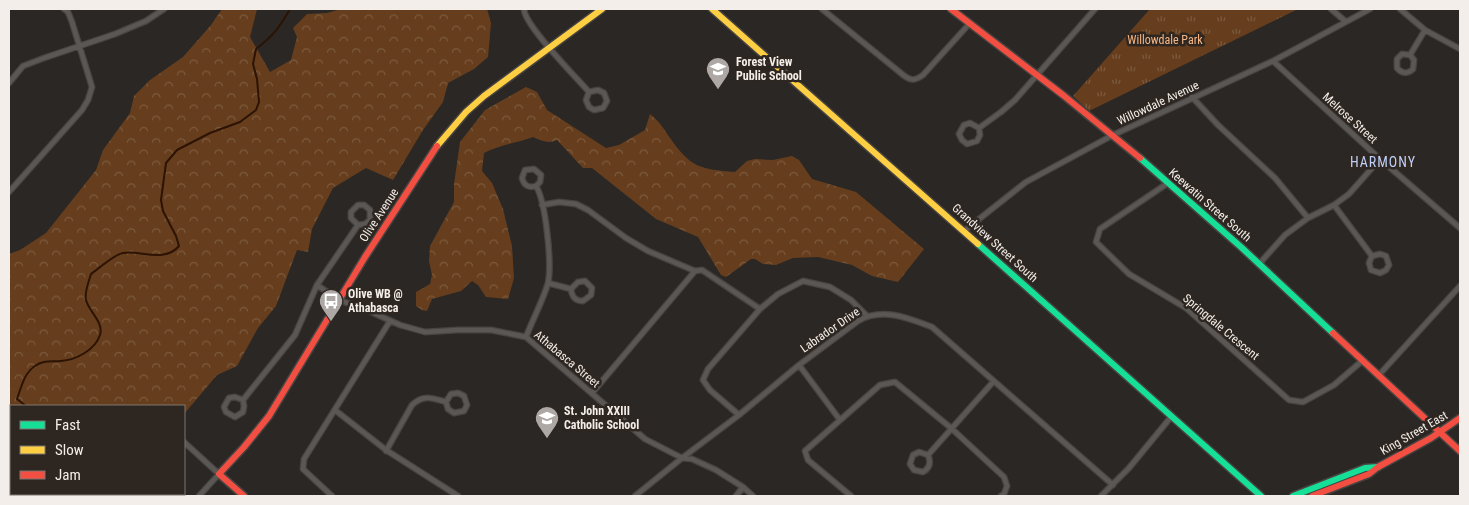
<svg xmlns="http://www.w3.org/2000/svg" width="1469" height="505" font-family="'Roboto Condensed',sans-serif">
  <defs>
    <pattern id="forest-crowns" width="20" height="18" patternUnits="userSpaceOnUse" patternTransform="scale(1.25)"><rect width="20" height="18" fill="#663e1d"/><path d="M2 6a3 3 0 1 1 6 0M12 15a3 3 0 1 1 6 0" fill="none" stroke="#7c5a3e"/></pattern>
    <pattern id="park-tufts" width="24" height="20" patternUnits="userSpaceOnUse" patternTransform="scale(1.25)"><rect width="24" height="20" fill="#663e1d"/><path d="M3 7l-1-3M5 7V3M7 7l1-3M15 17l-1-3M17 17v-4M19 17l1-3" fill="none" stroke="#7c5a3e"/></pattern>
  </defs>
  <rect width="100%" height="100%" fill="#2a2724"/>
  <path fill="url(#forest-crowns)" d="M222,9H257L250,37L270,72L291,60L297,37L293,28L307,14L327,13L341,9H487L491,23L488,57L474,69L448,83L443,102L423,130L393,180L366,168L333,188L312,229L308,252L297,250L276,306L258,328L237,366L217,375L184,414V406H11V494H107V496H9V254L20,250L46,233L96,170L103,150L130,113L134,96L150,80L183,57L211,25Z
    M526,87L537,92L547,110L606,148L619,145L645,130L650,114C659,121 664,129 670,138C691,168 700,169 735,172L747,161L755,159L773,160L792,156L799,160L812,179L856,192L924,249L898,282L872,276L852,265L818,257L793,258L776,265L763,264L755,259H751L726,277L721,275L698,237L656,219L592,168H583L557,140C549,144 542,141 533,137C517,143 499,145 484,153L482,171L492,183L503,209L512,246L514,278L508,299L486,297L478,285L472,281L461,291L432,299L427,311L422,310L416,306V292L430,284L432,275L429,261L430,246L454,202V184L460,142L485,110Z"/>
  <path fill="url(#park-tufts)" d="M1150,9H1298L1089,111L1073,96Z"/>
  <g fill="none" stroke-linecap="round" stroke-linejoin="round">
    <path stroke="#2c1303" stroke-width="2" d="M26,406L17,399C21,388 24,373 35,366C43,360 51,362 61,361C76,360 95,350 100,335C104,322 89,312 86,300C84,293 89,281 91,274C98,269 115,254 123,253C140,250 165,263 179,246L176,236L163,211L161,200L166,163L177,150L210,133L240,122L256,110L259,102L257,79L253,64L256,49C274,35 279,28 290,9
      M9,416L11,415
      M50,496L51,494"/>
    <g stroke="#484442" stroke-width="7">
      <path id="street" d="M524,9C524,25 576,77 589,92L598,90L604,93L607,101L603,108L594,110L589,107L586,100L589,92
        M822,9L902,74C910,81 915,81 923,75L970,23
        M1331,9L1345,21
        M1400,9L1425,30L1460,49
        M1410,55L1402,54L1397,59V68C1402,74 1408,74 1413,69L1414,60L1410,55L1425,30
        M1273,61L1380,159L1460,228
        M9,83L23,66L44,58L115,34L146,21L164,9
        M1192,97L1218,125L1275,178L1308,218
        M979,128L970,123L964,125L959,134L962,140L967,144L977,141L980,135L979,128L1001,112L1015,100L1095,9
        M1168,183L1100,229L1096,242L1129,274L1186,308L1289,400L1303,402L1334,385L1362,361
        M9,192L82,110L88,100L92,87L72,22L68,12L64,9
        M542,205L559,202L576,204L588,210L626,238L648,251L695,271L702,270L760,309
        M1334,205L1372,256L1380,254L1386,256L1389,265L1386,270L1380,273L1371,270L1369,263L1372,256
        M964,231L1026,182L1113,135L1273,61L1370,9
        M1259,264L1285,235L1308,218L1334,205L1349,194L1380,159
        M548,283L571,289L578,282L585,281L592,288L591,295L583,301C575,301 572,297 571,289
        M317,285L339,300L367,310L400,325L425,332L458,330H491L526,337L645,439L682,458L692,459L716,470L743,487L753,496
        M526,337C532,321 544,298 548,283C552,264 546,202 536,186L540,182L541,175L534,169L525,170L522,178C524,186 529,188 536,186
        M799,365L840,420
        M1378,376L1460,286
        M592,393L695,271
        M243,400L235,397L229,398L224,407L226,412L235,417L243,412L244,406L243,400L295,335L317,285L358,225L365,224L370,220V210L364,205H358L351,212V218L358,225
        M335,410L386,450L458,496
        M739,415L710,390L703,380L708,369L760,309L778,294L803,281L830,287L851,300L867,316
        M184,442L219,474L199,496
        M386,451L412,405C423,394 432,398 446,402L451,394L458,393L464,396L467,405L464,411L454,413L448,409L446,402
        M928,455L919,452L913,455L910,464L914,470L923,472C930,468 931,462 928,455L993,382
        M332,496L303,469L304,459L390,321
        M635,496L682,458L739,415L799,365L858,321C882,307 908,318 932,327L1113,485
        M736,496L743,487
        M851,496L808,460L805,451L880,385L895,382L951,428L1004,477L1007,486L1004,494L1001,496
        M1101,496L1129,468L1171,417"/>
    </g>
    <g stroke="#484442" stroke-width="9">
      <path id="fast" d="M1140,158L1241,247L1333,333
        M978,244L1261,496
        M1293,496L1365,468L1378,467"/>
    </g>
    <g stroke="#484442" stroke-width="9">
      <path id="slow" d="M712,9L978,244
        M437,146L466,112L484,96L602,9"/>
    </g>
    <g stroke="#484442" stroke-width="9">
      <path id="jam" d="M951,9L1063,95L1140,158
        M1333,333L1460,451
        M244,496L219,474L244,447L269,416L365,257L437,146
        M1312,496L1369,474L1378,467L1431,438L1460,418"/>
    </g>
    <use href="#street" stroke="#5a5754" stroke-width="4.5"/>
    <use href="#fast" stroke="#16e098" stroke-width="6"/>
    <use href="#slow" stroke="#ffcf43" stroke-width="6"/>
    <use href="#jam" stroke="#f24e42" stroke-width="6"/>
  </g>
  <defs>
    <g id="school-pin" transform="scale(1.25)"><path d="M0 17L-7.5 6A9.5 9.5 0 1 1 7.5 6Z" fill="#ada8a5" stroke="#2e2620"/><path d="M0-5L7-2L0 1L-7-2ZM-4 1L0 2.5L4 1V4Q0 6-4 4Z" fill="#fff"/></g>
    <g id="bus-pin" transform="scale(1.25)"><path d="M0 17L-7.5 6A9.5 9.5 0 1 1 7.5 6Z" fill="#ada8a5" stroke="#2e2620"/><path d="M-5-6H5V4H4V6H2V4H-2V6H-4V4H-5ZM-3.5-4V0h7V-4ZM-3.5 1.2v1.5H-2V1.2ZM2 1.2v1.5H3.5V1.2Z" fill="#fff"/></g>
  </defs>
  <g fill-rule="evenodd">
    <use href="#school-pin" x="718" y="69"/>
    <use href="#bus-pin" x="331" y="301"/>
    <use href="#school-pin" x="547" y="418"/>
  </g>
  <g text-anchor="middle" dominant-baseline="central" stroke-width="5" stroke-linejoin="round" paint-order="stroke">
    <g font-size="12" fill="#f7b685" stroke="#2e2620">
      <text x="1165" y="40">Willowdale Park</text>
    </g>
    <g font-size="12" font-weight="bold" fill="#f3eeea" stroke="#2e2620" text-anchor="start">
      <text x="736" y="62">Forest View<tspan x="736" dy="14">Public School</tspan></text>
      <text x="348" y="294">Olive WB @<tspan x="348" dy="14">Athabasca</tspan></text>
      <text x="564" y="411">St. John XXIII<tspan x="564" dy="14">Catholic School</tspan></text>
    </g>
    <g font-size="12" fill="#f3eeea" stroke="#2e2620">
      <text transform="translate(1158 103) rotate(-25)">Willowdale Avenue</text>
      <text transform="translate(1350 118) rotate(42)">Melrose Street</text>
      <text transform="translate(1210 205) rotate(41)">Keewatin Street South</text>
      <text transform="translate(379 215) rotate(-57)">Olive Avenue</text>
      <text transform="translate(995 243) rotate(42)">Grandview Street South</text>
      <text transform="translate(1221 327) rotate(40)">Springdale Crescent</text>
      <text transform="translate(830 330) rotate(-35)">Labrador Drive</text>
      <text transform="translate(567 359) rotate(40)">Athabasca Street</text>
      <text transform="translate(1414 433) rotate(-30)">King Street East</text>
    </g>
    <g font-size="14" letter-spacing="1" fill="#bfcff8" stroke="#2e2620">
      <text x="1383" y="162">HARMONY</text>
    </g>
  </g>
  <rect width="1469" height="505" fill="none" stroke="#f3eeea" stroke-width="20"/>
  <rect x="10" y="405" width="175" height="90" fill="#2e2620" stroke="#7d7671"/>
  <rect x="20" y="421" width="25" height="8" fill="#16e098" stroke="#7d7671"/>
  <text x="55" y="430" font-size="15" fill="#f3eeea">Fast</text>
  <rect x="20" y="446" width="25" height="8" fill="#ffcf43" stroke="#7d7671"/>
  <text x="55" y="455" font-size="15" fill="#f3eeea">Slow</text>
  <rect x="20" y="471" width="25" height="8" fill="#f24e42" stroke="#7d7671"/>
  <text x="55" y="480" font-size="15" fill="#f3eeea">Jam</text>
</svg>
